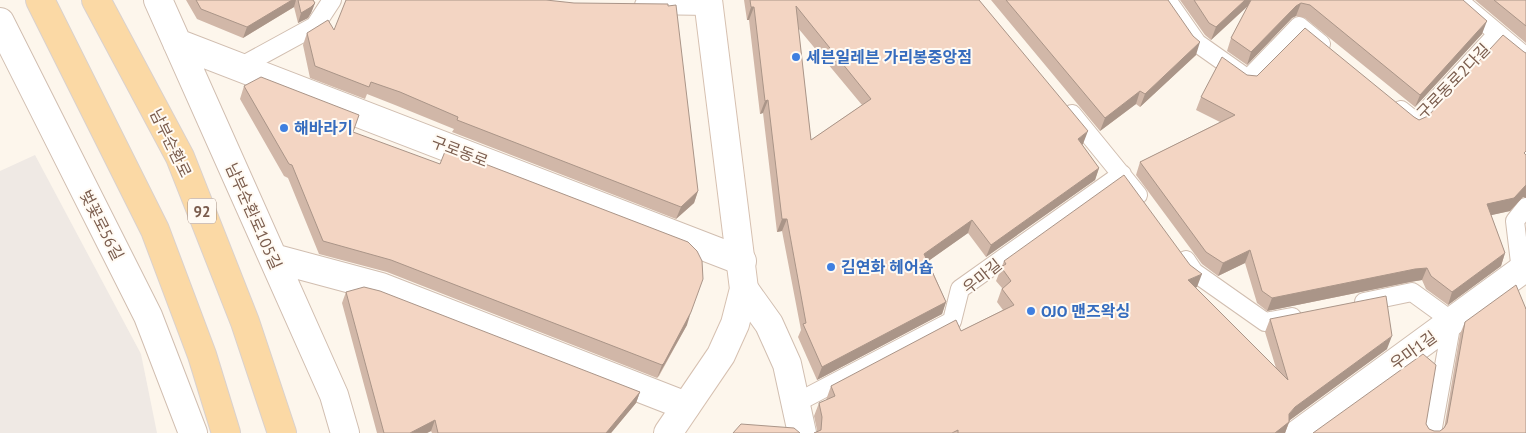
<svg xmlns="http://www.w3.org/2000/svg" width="1526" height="433" font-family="'PT Sans','Noto Sans KR',sans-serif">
  <rect width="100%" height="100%" fill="#fdf6ec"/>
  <path fill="#efe9e4" d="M35,155L141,354L157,433H0V171Z"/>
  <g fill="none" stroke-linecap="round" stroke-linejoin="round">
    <g stroke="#d1beb0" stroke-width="20">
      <path id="service" d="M1167,0L1197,43L1248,79L1299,26L1321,44
        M1458,0L1526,57
        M644,5L709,6
        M240,67L315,26L332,0
        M1401,110L1416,122L1497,34
        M1072,114L1138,195
        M1186,260L1194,272L1265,322L1292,317
        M1521,271L1515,221L1526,207
        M1364,302L1412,292L1452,321L1432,433
        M796,403L952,321L960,289L1122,174"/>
    </g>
    <g stroke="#d1beb0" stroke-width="30">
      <path id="minor" d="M158,0L334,395L345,433
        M0,22L148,316L193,433
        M177,43L742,261
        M273,258L381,287L686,406
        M744,289L769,324L787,364L802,433
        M1299,433L1526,267"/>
    </g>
    <g stroke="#d6c0b0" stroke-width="30">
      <path id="secondary" d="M668,433L721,355L735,324L744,289L708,0"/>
    </g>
    <g stroke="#dad1cd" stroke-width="30">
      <path id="primary" d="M40,0L155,230L202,355L226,433
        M96,0L180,157L245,322L282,433"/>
    </g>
    <use href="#service" stroke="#fff" stroke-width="18"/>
    <use href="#minor" stroke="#fff" stroke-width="28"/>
    <use href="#secondary" stroke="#fff" stroke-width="28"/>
    <use href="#primary" stroke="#fbd9a5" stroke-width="28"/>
  </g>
  <path fill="#d1b7a8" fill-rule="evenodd" d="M186,0H313L315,3L311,13L308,18L298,23L294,7L243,38L197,19Z
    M744,0H979L1083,144L1082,145L1099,168L1095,180L986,257L968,233L928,261L946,302L942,314L817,380L798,337L801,330L782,231L777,232L763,113L760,114L749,20H747ZM798,28L862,105L811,140Z
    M991,0H1168L1196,55L1140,107L1136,104L1100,131Z
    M1180,0H1463L1482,34L1415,107L1305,18L1296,16L1292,18L1247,65L1227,51L1231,38L1248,6L1211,40L1205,35Z
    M1475,0H1526V43Z
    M334,30L698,191L694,203L676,219L452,132L454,129L395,105L367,94L365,99L310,78L303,45L307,33Z
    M1524,52L1523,197L1510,211L1491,215L1505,253L1501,266L1448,305L1426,289L1422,280L1410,282L1267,311L1257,303L1245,263L1218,276L1202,264L1136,175L1140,162L1220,122L1196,110L1201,97L1247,75L1414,117L1419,120L1428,116Z
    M244,86L353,132L687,325L659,376L657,378L387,272L319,254L288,178L284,176L240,99Z
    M1004,261L1197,287L1195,288L1276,368L1265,332L1270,319L1387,349L1290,420L1285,433H814L817,432V430L814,416L819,403L826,400L831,386L961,331L1003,310L997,302L1002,288L996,281Z
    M346,292L640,392L636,403L611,433H432L431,431L427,433H377L342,303Z
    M1525,309L1526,433H1313L1426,424L1429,429L1434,431H1440L1444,429L1460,334L1465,322Z"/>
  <path fill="#aa9588" d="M292,0H296L294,7L243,38L247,27Z
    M1245,0H1253L1252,2L1211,40L1216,27Z
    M315,3L311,13L308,18L298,23L301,13Z
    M1301,3L1296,16L1292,18L1247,65L1251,52L1296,6Z
    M751,7H754L749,20H747Z
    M1487,21L1482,34L1415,107L1420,95Z
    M1200,42L1196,55L1140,107L1145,94Z
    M1140,91L1136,104L1100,131L1105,118Z
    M768,100L763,113L760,114L765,101Z
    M1088,131L1083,144L1073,152L1078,139Z
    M1099,168L1095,180L986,257L991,245Z
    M1526,185V198L1523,197L1510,211L1483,217L1487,204Z
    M698,191L694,203L676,219L681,207Z
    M782,219H787L782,231L777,232Z
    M972,220L968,233L920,267L924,254Z
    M1250,250L1245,263L1218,276L1223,263Z
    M1505,253L1501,266L1448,305L1452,292Z
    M1427,268L1422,280L1410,282L1267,311L1272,298L1415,269Z
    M1202,274L1197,287L1183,294L1188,280Z
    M946,302L942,314L817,380L822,367Z
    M691,312L687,325L657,378L662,365Z
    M1392,336L1387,349L1290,420L1288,423L1289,422L1285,433H1275L1295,407Z
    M640,392L636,403L611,433H606Z
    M435,420L431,431L427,433H410Z"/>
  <path fill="#f3d5c3" stroke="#aa9588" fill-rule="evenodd" d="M196,0H292L247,27L201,9Z
    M298,0H313L315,3L311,7L301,13Z
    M346,0H546L574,3L668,4V6L676,5L698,191L681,207L457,120L458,117L400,92L371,82L369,87L315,66L307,33L328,20L334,30Z
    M750,0H979L1088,131L1078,139L1099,168L991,245L972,220L924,254L946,302L822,367L803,324L806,323L787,219H782L768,100L765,101L754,7H751ZM796,6L871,99L811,140Z
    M1006,0H1168L1193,36L1200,42L1145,94L1140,91L1105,118Z
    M1194,0H1245L1216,27L1209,23Z
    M1251,0H1463L1487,21L1420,95L1310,5L1301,3L1296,6L1251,52L1231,38Z
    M1494,0H1526V26Z
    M1305,28L1414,117L1419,120L1428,116L1503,35L1524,52L1526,53V151L1524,153L1526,155V185L1514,198L1487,204L1505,253L1452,292L1431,276L1427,268L1415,269L1272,298L1262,291L1250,250L1223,263L1206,252L1140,162L1235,115L1201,97L1222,57L1247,75L1257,76Z
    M261,77L359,115L353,132L440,164L446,149L688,242L697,251L702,261L703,279L691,312L664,363L662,365L391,260L323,241L292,165L289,164L244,86Z
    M1124,175L1190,265L1202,274L1188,280L1288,380L1270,319L1386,296L1392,336L1295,407L1289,414V422L1275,433H958V430L952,433H814L821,430L822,417L819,403L835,396L831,386L956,320L961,331L1014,305L1002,289L1011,281L1001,267L1006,264L1004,261Z
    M1516,285L1526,309V308V433H1313L1423,354L1436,365L1426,424L1429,429L1434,431H1440L1444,428L1447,423L1465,322Z
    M364,287L380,291L640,392L606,433H438L435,420L410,433H384L346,292Z
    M741,424L794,428L800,433H733Z"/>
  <g fill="#3f7fe0" stroke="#fffaf3" stroke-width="2">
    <circle cx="796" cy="57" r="5"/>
    <circle cx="284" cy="128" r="5"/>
    <circle cx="831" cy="267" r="5"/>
    <circle cx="1031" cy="311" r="5"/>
  </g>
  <g text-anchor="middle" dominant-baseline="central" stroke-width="4" stroke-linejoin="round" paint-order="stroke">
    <rect fill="#fffaf3" stroke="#a28b7f" stroke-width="1" x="188" y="198.5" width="28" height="25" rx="4"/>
    <g font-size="15" font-weight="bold" fill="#7a5c4d">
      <text x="202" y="211">92</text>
    </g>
    <g font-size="16" font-weight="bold" fill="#366cbe" stroke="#fffaf3" text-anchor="start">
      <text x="806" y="57">세븐일레븐 가리봉중앙점</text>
      <text x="294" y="128">해바라기</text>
      <text x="841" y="267">김연화 헤어숍</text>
      <text x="1041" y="311">OJO 맨즈왁싱</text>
    </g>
    <g font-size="16" fill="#7a5c4d" stroke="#fffaf3">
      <text transform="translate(1453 81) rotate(-46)">구로동로2다길</text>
      <text transform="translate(171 143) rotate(64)">남부순환로</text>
      <text transform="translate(460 151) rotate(21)">구로동로</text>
      <text transform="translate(254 216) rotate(66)">남부순환로105길</text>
      <text transform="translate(102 225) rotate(63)">벚꽃로56길</text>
      <text transform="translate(982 276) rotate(-39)">우마길</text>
      <text transform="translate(1413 350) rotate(-36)">우마1길</text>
    </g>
  </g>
</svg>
